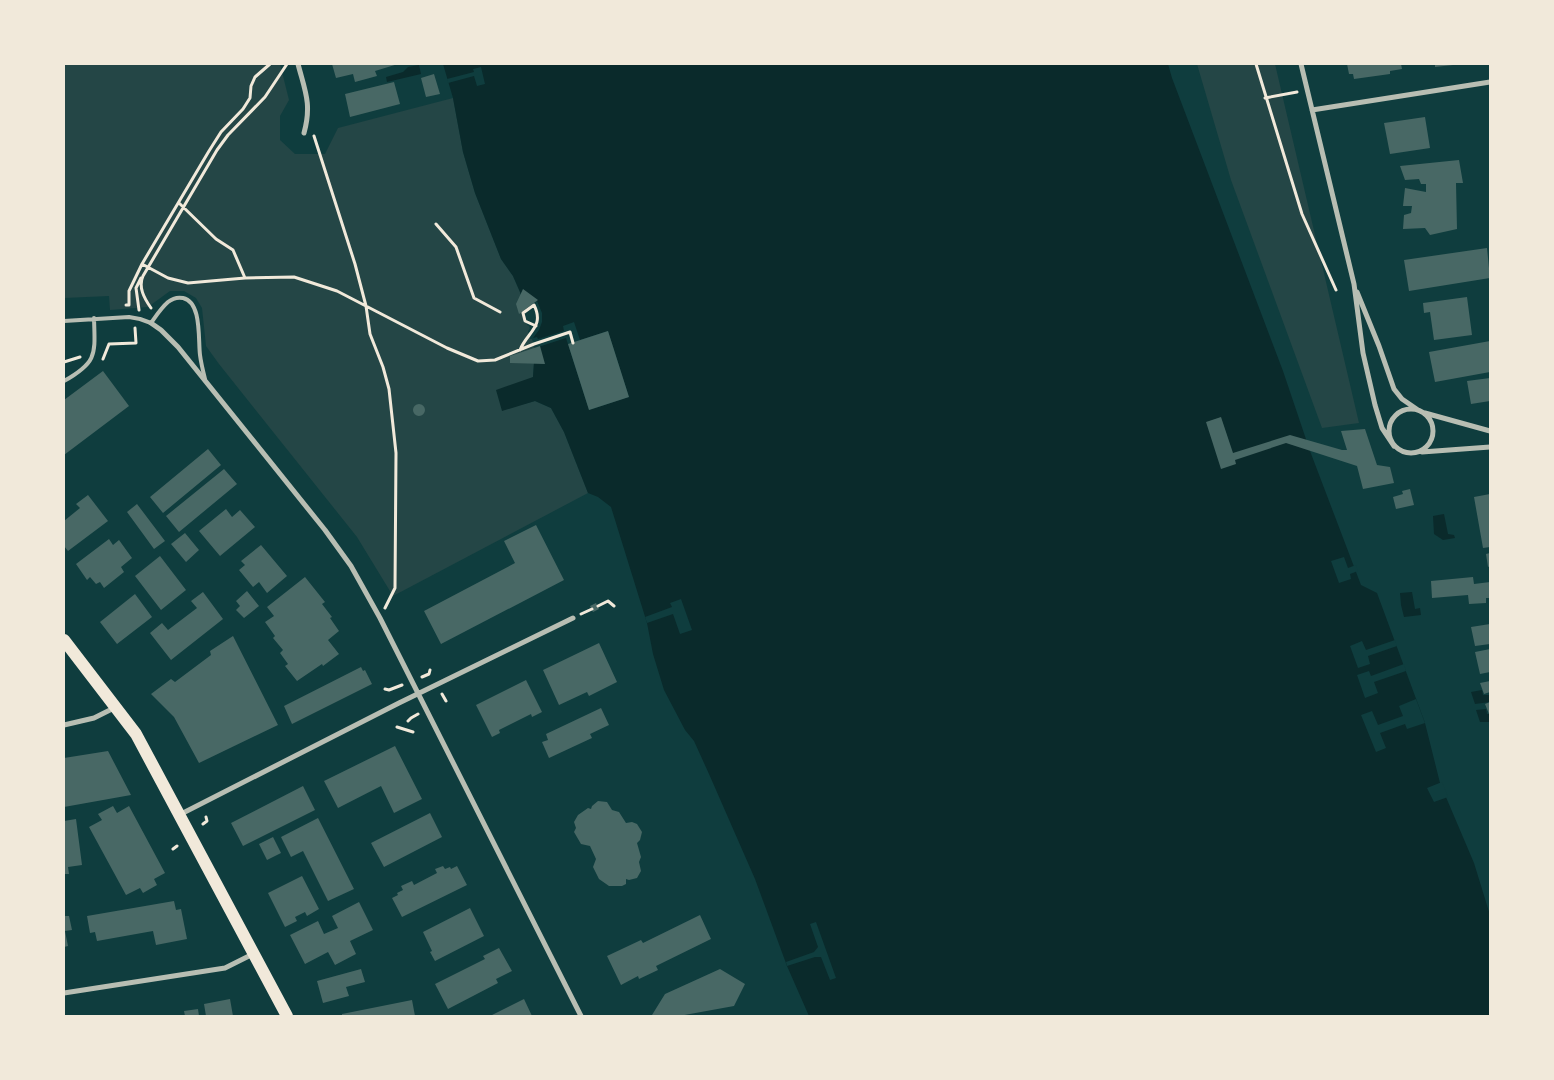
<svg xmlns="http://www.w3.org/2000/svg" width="1554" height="1080" font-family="'Playfair Display',serif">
  <rect width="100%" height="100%" fill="#0f3d3e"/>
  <path fill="#244646" d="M64,64H280L289,100L280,116V140L295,154H325L338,128L453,98L463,152L475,193L501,259L513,276L520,292L535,348L533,377L502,410L535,401L551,408L564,432L588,493L393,596L357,537L219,364L206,346L202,308L196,298L184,291H170L148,307L110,310L109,296L64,298Z
    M1197,64H1275L1359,423L1322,428L1231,180Z"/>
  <path fill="#0a2a2b" d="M443,64H1168L1172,78L1283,371L1310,451L1361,585L1377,593L1425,723L1440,783L1474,863L1490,915V1016H809L787,966L755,879L709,774L694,741L685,730L664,690L653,654L647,623L611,507L598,497L588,493L564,432L551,408L535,401L502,411L496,390L533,377L535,348L529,320L520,292L513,276L501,259L475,193L463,152L453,98Z
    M419,65L421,74L387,82L386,77L403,72L408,67Z
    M1444,514L1448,534L1454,535L1455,538L1443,540L1434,534L1433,516Z
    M1412,592L1415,609L1420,608L1421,615L1404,617L1401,605L1400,593Z
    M1482,690L1483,695H1490V702L1475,704L1471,692Z
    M1486,709L1487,714H1490V722H1480L1476,710Z"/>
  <path fill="#0f3d3e" d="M481,67L485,84L477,86L474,76L448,83L447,79L474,72L473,69Z
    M537,301L542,313V322L539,330L533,338L537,337L538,339L564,331L563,326L574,322L580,340L608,331L629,397L589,410L566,338L535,348L532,339H530L528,331L531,327L527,325L524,311Z
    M1344,557L1348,568L1356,565L1358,571L1350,574L1351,579L1339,583L1331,561Z
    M681,599L692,630L680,634L673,614L647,623L645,617L672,607L670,603Z
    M1395,640L1397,646L1368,656L1370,664L1358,668L1350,646L1362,641L1366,650Z
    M1404,664L1406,671L1374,682L1378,693L1365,698L1357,675L1369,671L1371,676Z
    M1416,699L1425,723L1407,729L1405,724L1380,733L1386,748L1376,752L1361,715L1372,711L1378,725L1403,716L1399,706Z
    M1442,782L1448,797L1434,802L1427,788Z
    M816,922L836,978L830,980L821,957H815L787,966L786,962L814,952L818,947L810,924Z"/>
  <path fill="#486865" d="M332,64H398L375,71L377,76L355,82L353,74L336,78Z
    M1347,64H1401L1402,69L1390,71V74L1354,79L1353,74H1349Z
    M1435,64H1453V65L1435,67Z
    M434,74L440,94L426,97L421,78Z
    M394,82L400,104L350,117L345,94Z
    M1425,117L1430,148L1390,154L1384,123Z
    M1459,160L1463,183H1456L1457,229L1430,235L1425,228L1403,229L1404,215L1411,213L1412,206H1403L1405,188L1426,192V184H1421L1419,179L1405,180L1400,166Z
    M1487,248L1490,278L1409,291L1404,260Z
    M523,289L538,300L519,314L516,304Z
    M1467,297L1472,335L1434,340L1430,312L1424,313L1423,303Z
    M608,331L629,397L589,410L568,344Z
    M1490,341V372L1435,382L1429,352Z
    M540,346L545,364L510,363V356Z
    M103,371L129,406L64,455V400Z
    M1490,378V401L1471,404L1467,381Z
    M413 410a6 6 0 1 1 12 0a6 6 0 1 1-12 0Z
    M1221,417L1233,453L1290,435L1342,450H1347L1341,431L1365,429L1377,465L1390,467L1394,483L1363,489L1357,466L1286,443L1235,460L1236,464L1221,469L1206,422Z
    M208,449L221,465L163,513L150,497Z
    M224,469L237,484L179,532L166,516Z
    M1410,489L1414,505L1396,509L1393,497L1403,494L1402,491Z
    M1490,494V547L1483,548L1474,497Z
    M88,495L108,521L68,551L64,546V521L80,508L76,504Z
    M137,504L165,541L154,549L127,512Z
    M226,509L232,517L240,510L255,527L220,556L199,531Z
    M536,525L564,580L441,644L424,611L515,563L504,541Z
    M185,533L199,550L186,562L171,544Z
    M109,539L113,545L119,540L132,558L121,567L124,572L104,588L100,582L96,584L90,577L87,580L76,564Z
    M261,545L287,576L267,593L259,582L253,587L239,570L245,565L241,561Z
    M1490,553V566L1488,567L1486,554Z
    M160,556L186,590L161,610L135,576Z
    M305,577L325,602L322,604L332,617L330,618L339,631L328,640L339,654L323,666L322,664L297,681L285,666L288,664L280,653L283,650L273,638L275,636L265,622L274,616L267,607Z
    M1473,577L1474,584L1490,582V598H1486V603L1469,604L1468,595L1432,598L1431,581Z
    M247,591L259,606L244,618L236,610L240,606L236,601Z
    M203,592L223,619L171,660L150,633L162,623L168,630L197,608L191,601Z
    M135,594L152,617L117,644L100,622Z
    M596,603L599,609L593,612L590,606Z
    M1490,624V644L1475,646L1471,627Z
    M233,636L278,725L199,763L174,717L151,694L171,679L175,682L211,655L210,651Z
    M599,643L617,682L589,696L587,692L559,705L543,670Z
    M1490,649V672L1480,674L1475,652Z
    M361,667L363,671L365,670L372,684L292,724L284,706Z
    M526,680L542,712L532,717L531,714L499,730L500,733L492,737L476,705Z
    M1490,681V692L1484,694L1480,683Z
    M1490,702V714H1489L1485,704Z
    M601,708L609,725L590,734L592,738L549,758L542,742L548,740L546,734Z
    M395,746L422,799L394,813L381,786L338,808L324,781Z
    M108,751L131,795L64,807V758Z
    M303,786L315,810L243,846L231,823Z
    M598,801L607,802L612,810L619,812L626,823L632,822L637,824L642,832L640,840L637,843L641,857L639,862L641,871L637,878L629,880L626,879V884L622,886H609L599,879L593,867L596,859L590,846L581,844L574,832L576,828L574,822L578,815L588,808L591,809L592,806Z
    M113,806L117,813L129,806L165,873L154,879L157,885L143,893L140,888L126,895L89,827L102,820L98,814Z
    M430,813L442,837L384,867L371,843Z
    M318,818L354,889L328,901L303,851L291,857L281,837Z
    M76,819L82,865L68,867L69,874H64V821Z
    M273,837L281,853L267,860L259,844Z
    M443,866L445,869L450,867L451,869L457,866L467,885L402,917L392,898L398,895L397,893L403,890L401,886L412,881L414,885L437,873L435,869Z
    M302,876L319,909L307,916L305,912L295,917L297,921L285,927L268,893Z
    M174,901L176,910L181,909L187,939L156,945L153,931L97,941L95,932L90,933L87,916Z
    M359,902L373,930L350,941L356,954L335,965L328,952L305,964L290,935L318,921L324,934L338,928L332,916Z
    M470,908L484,936L435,961L430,952L432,951L423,932Z
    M700,915L711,939L656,966L658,970L639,979L638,976L621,985L607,956L641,940L643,943Z
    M64,916H69L72,930L65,931L68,946L64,947Z
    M499,948L512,971L496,979L498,983L448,1009L435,984L485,959L483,956Z
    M361,969L365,982L346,987L349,996L323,1003L317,981Z
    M720,969L745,984L734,1006L679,1016L652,1015L665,994Z
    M230,999L233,1016H206L204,1004Z
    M524,999L532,1016H490Z
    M412,1000L415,1016H342V1014Z
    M198,1009L199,1016H185L184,1011Z"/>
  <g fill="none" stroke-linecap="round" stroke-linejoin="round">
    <path stroke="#f1e9da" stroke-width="3" d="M1256,64L1302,214L1336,290
      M1265,98L1297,92
      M314,136L355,264L366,306L370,334L383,367L389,389L396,453L395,588L385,608
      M179,203L216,239L233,250L245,278
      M436,224L456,247L474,298L500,312
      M142,264L168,278L188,283L245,278L294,277L337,291L447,348L478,361L495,360L534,344L570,332L573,343
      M126,305H129V291L142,264L209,151L221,132L243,109L250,98L251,86L255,77L270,64
      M151,308C144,298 138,287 143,276L217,150L228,135L265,97L287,64
      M139,310L136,288L141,278
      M520,350C527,332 545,327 534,305L523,313L525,321L536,326
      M103,359L109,344L136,343L135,328
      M64,362L80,357
      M598,606L608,601L614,606
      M581,614L592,609
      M422,677L429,674L430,670
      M385,689L389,690L402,685
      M442,694L446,701
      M408,721L411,718L418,714
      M397,727L413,732
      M203,824L207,821L206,817
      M173,849L177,846"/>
    <path stroke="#b8beb3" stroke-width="4" d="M64,321L129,317L140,319L151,323C156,316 161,308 168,302C173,298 178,297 183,298C202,302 198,340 200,355C201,363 203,371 205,379
      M64,381C98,362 95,354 94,318"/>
    <path stroke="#b8beb3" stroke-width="5" d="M298,64C305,91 312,104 304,133
      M1301,64L1354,284L1363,353L1375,405L1382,428L1394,446
      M1312,110L1490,82
      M1357,292L1379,346L1394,389L1402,399L1418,410
      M151,323L161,330L178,347L325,530L351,566L380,618L581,1016
      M1389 431a22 22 0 1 1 44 0a22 22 0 1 1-44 0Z
      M1425,413L1490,431
      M1422,452L1490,447
      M64,725L94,718L114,708
      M181,814L399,703L573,618
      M64,993L225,968L253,954"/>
    <path stroke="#f1e9da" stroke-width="12" d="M64,640L136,734L287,1016"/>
  </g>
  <rect width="1554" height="1080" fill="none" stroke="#f1e9da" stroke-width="130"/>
</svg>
